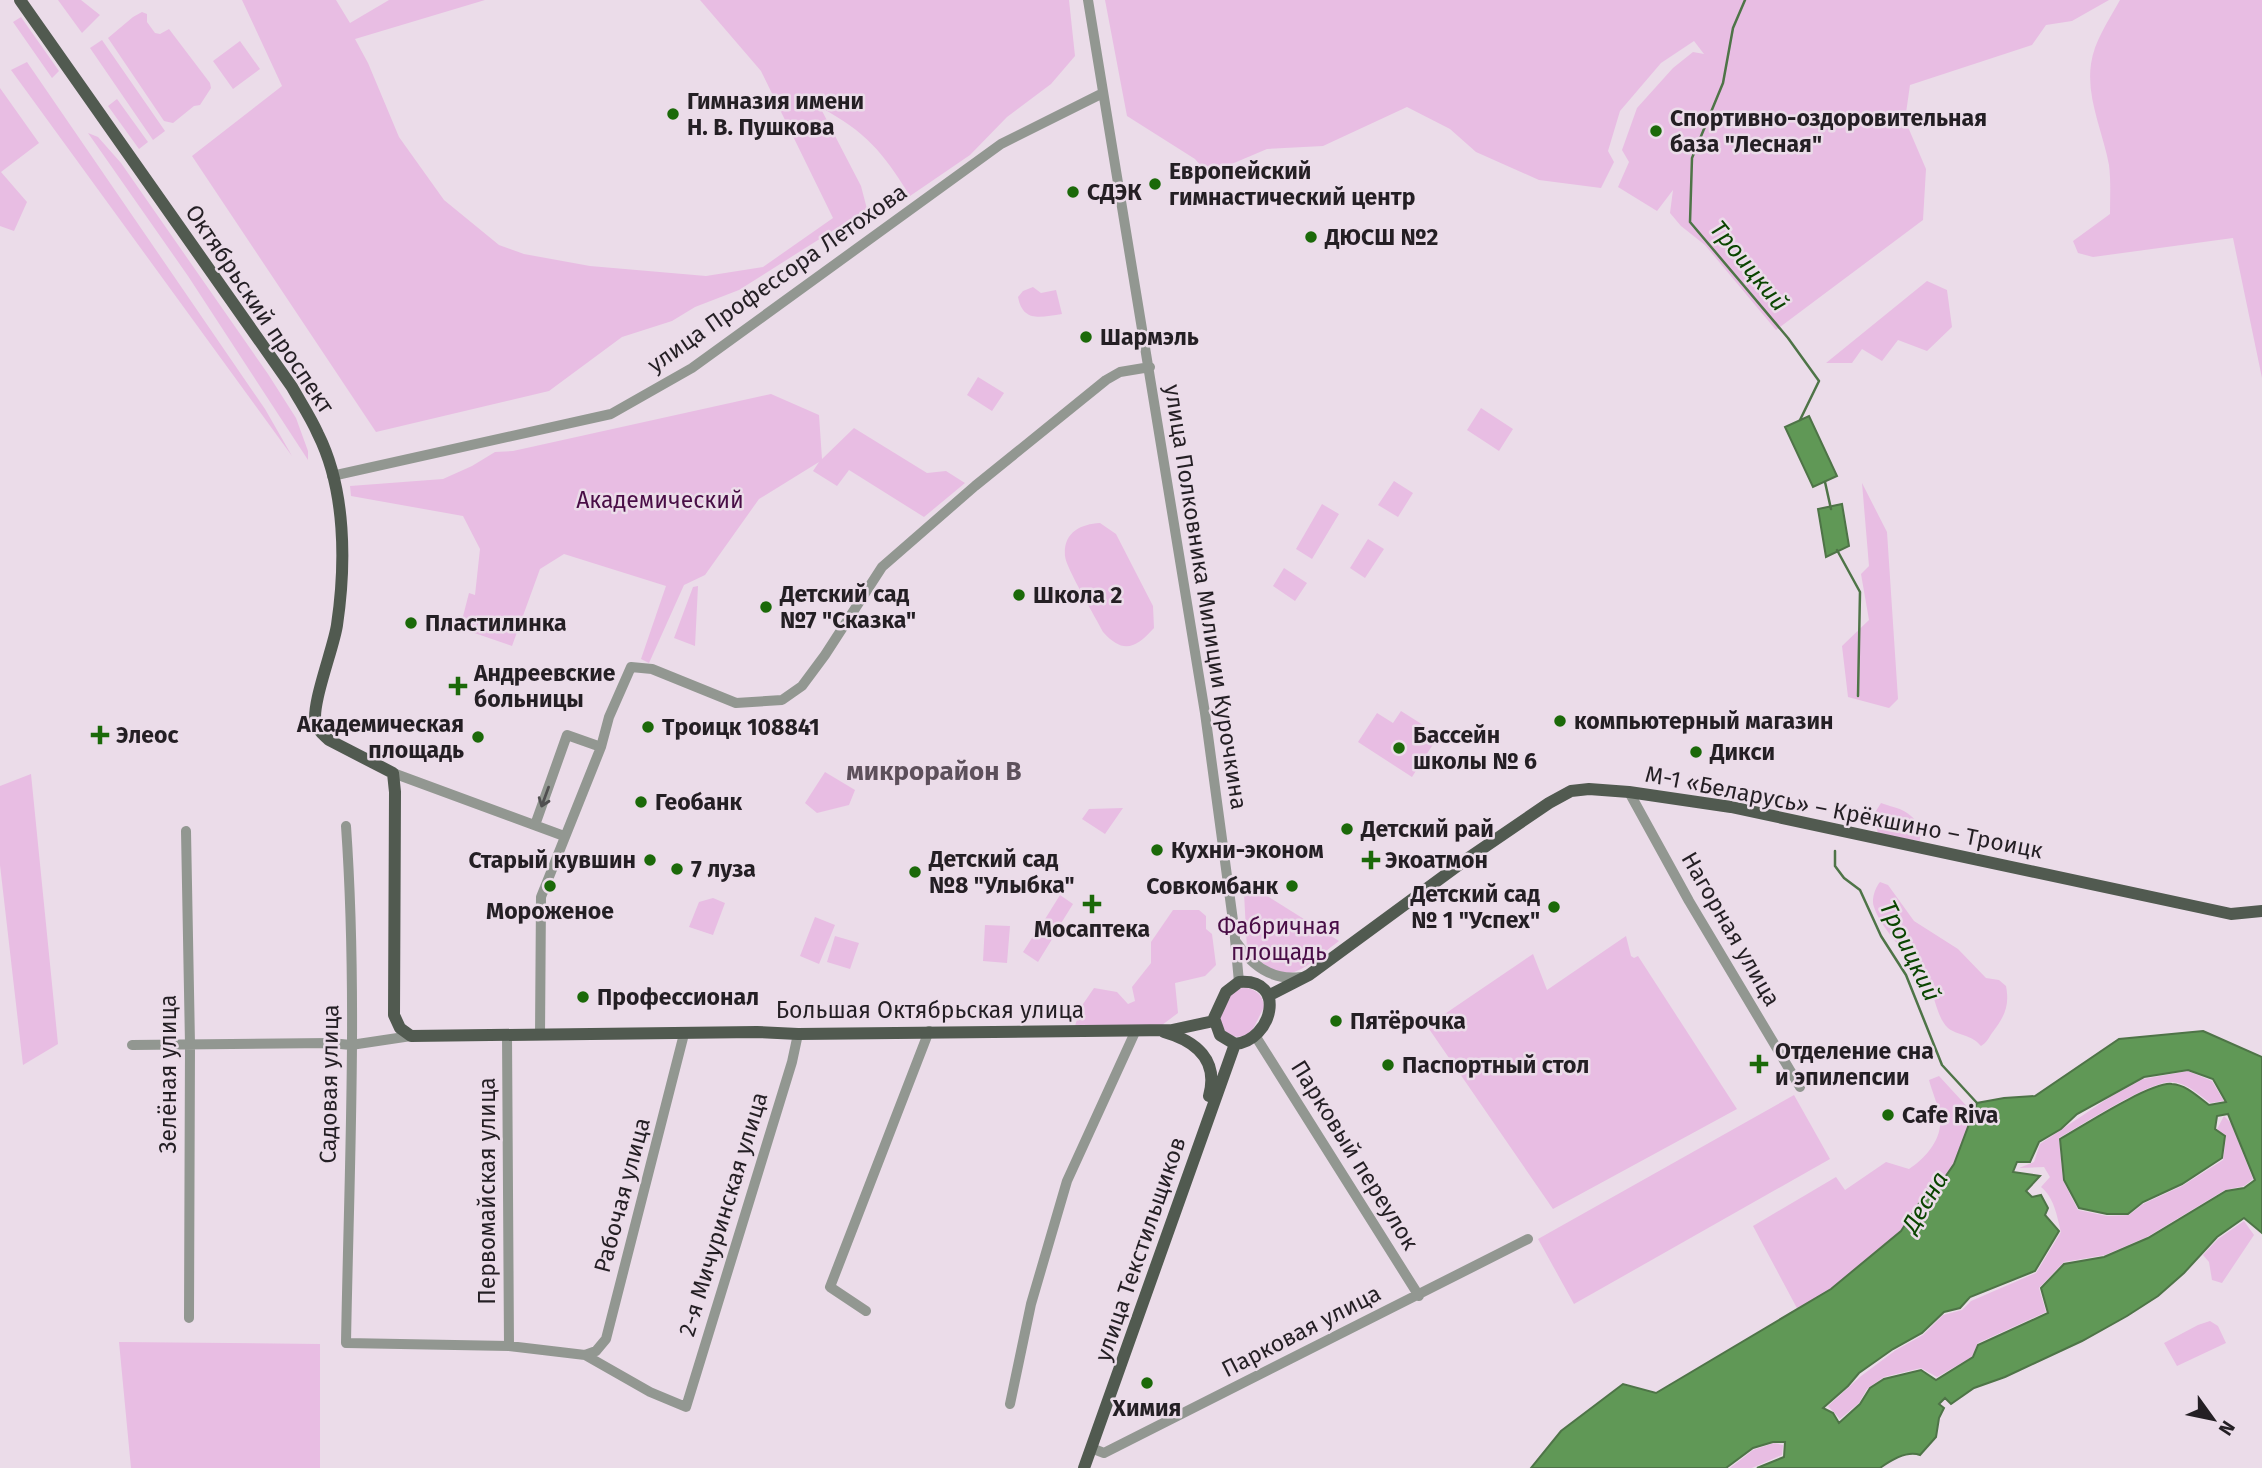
<svg xmlns="http://www.w3.org/2000/svg" width="2262" height="1468" font-family="'Fira Sans',sans-serif">
  <rect width="100%" height="100%" fill="#ebdce9"/>
  <path fill="#e8bde3" d="M58,0H81L100,15L82,33Z
    M242,0H336L350,23L389,0H485L355,39L368,63L399,137L444,200L499,245L524,254L590,266L706,276L763,267L833,218L761,71L700,0H1069L1075,56L1051,84L1007,117L970,155L910,196C882,151 867,133 820,107L861,186L867,209L739,290L695,307L672,321L622,337L549,391L376,432L192,156L282,86Z
    M1105,0H2109L2072,21L2046,25L2032,45L1910,85L1905,120L1926,169L1923,220L1776,330L1705,245L1681,226L1670,213L1673,190L1657,211L1618,187L1629,162L1622,150L1637,108L1673,68L1693,52L1704,54L1694,41L1661,63L1620,111L1608,151L1614,162L1601,188L1539,180L1476,152L1450,129L1407,107L1323,146L1267,149L1208,174L1195,159L1127,116Z
    M2120,0H2262V378L2233,238L2093,257L2078,253L2073,241L2110,214C2110,198 2111,181 2109,165C2103,132 2086,98 2091,64C2094,41 2109,20 2120,0Z
    M142,12L147,14V22L155,33L160,34L169,29L210,83L211,88L200,105L194,106L173,123L164,121L108,38L133,17Z
    M21,17L59,71L52,78L13,22Z
    M102,40L165,131L153,140L90,48Z
    M240,41L260,69L233,89L213,61Z
    M27,62L265,409L292,456L11,70Z
    M0,88L39,143L1,172L27,202L14,231L0,226Z
    M117,99L148,142L139,149L108,106Z
    M88,133L98,137L121,163L268,374L296,418L308,451V460L188,276Z
    M1927,281L1947,290L1952,327L1927,351L1898,340L1882,361L1862,349L1852,363H1826Z
    M1033,287L1041,293L1056,290L1062,314C1041,317 1023,323 1018,297L1023,291Z
    M978,377L1004,393L992,411L967,395Z
    M771,394L819,415L822,459L854,428L927,473L946,471L965,483L924,517L849,470L837,486L813,471L819,462L759,499L705,575L684,585L649,663L641,659L666,586L564,554L540,569L512,646L460,628L469,593L475,595L480,549L463,516L351,496L350,486L443,479L472,466L495,452L513,451Z
    M1481,408L1513,429L1499,451L1467,430Z
    M1394,481L1413,493L1398,517L1378,505Z
    M1862,483L1887,532L1898,699L1889,708L1848,697L1842,646L1869,620L1861,574L1869,566Z
    M1322,504L1339,514L1312,559L1296,549Z
    M1100,523L1116,534L1153,606L1154,628C1135,649 1123,654 1103,632C1096,618 1066,568 1065,556C1063,533 1080,524 1100,523Z
    M1368,539L1384,549L1365,578L1350,568Z
    M1284,568L1307,583L1295,601L1273,586Z
    M698,586L695,646L674,638L693,587Z
    M1401,711L1439,735L1412,777L1358,742L1377,713L1393,723Z
    M825,772L855,790L849,805L817,813L805,803Z
    M31,774L58,1044L23,1065L0,865V786Z
    M1881,803C1901,810 1905,808 1920,825V841L1878,834L1874,814Z
    M1123,808L1105,834L1082,819L1089,809Z
    M1880,882L1888,885L1914,921L1958,949L1986,978L1999,980L2006,986C2010,1007 2004,1017 1992,1033C1988,1039 1987,1042 1981,1046C1971,1034 1958,1036 1948,1028C1937,1018 1935,996 1928,983C1914,959 1882,932 1874,907C1871,900 1875,888 1880,882Z
    M1256,889L1339,941C1300,970 1288,992 1247,949L1244,893Z
    M1060,895L1073,904L1055,933L1042,924Z
    M713,898L725,903L713,935L689,927L699,902Z
    M1173,910H1199L1206,916V929L1212,934L1216,965L1205,976L1175,983L1178,1013L1162,1025L1075,1026L1081,1007L1094,988L1117,992L1128,1004L1135,1001L1132,987L1151,963V942Z
    M815,917L835,925L819,964L800,956Z
    M985,925L1010,926L1007,963L983,961Z
    M1039,927L1054,936L1038,962L1023,952Z
    M835,936L859,943L850,969L827,962Z
    M1626,936L1631,956L1634,958L1638,956L1737,1109L1553,1209L1427,1026L1533,954L1547,990Z
    M1244,987C1256,990 1263,994 1264,1007L1251,1033C1238,1039 1233,1038 1222,1029L1219,1015L1233,992Z
    M2188,1071L2212,1081L2224,1101L2210,1103C2198,1094 2187,1083 2172,1082C2151,1080 2080,1126 2059,1138L2063,1180L2078,1210L2107,1216L2129,1215L2143,1204L2182,1186L2223,1160L2226,1137L2217,1129L2224,1116L2231,1123L2253,1179L2244,1186L2225,1190L2147,1237L2105,1255L2064,1262L2039,1288L2046,1312L1978,1343L1972,1357L1937,1377L1921,1368L1884,1377L1867,1389L1859,1403L1840,1419L1828,1406L1861,1376L1896,1350L1923,1335L1943,1315L1962,1310L1971,1301L2036,1273L2061,1232C2057,1216 2054,1197 2041,1187L2050,1177L2044,1167L2019,1168L2034,1162L2040,1144L2110,1097L2143,1079Z
    M1939,1076L1973,1113L1954,1164L1941,1184L1935,1180L1901,1231L1831,1289L1798,1310L1753,1226L1836,1177L1845,1190L1886,1162L1909,1169C1925,1158 1942,1140 1940,1119C1939,1106 1932,1092 1929,1080Z
    M1794,1095L1830,1159L1574,1304L1538,1239Z
    M2244,1221L2254,1235L2222,1283L2212,1280L2209,1262L2203,1255L2218,1239Z
    M2210,1321L2218,1326L2226,1343L2177,1366L2164,1343L2198,1325Z
    M119,1342L320,1344V1468H131Z
    M1774,1443L1783,1445L1782,1455L1752,1468H1730L1753,1450Z"/>
  <path fill="#609856" stroke="#4e7447" stroke-width="2" fill-rule="evenodd" d="M1809,416L1837,476L1813,487L1785,427Z
    M1842,504L1849,546L1826,557L1818,509Z
    M2203,1031L2262,1057V1233L2244,1218L2217,1237L2184,1273L2158,1296L2127,1316L2082,1341L2005,1377L1974,1388L1951,1404L1945,1398L1939,1404L1944,1408L1939,1418L1936,1437L1920,1455C1907,1450 1891,1460 1880,1468H1757L1784,1457L1785,1442H1773L1753,1448L1726,1468H1531L1561,1431L1623,1384L1656,1393L1831,1289L1901,1231L1935,1179L1941,1183L1954,1164L1977,1103L2004,1098L2035,1096L2119,1039ZM2188,1070L2213,1079L2226,1102L2209,1105C2198,1097 2187,1085 2172,1084C2152,1081 2081,1127 2060,1139L2064,1180L2079,1208L2107,1214H2128L2143,1202L2182,1184L2222,1158L2225,1136L2215,1129L2217,1116L2228,1114L2255,1180L2244,1188L2226,1191L2148,1238L2104,1257L2064,1264L2041,1288L2048,1313L1978,1345L1973,1357L1936,1380L1921,1370L1884,1379L1870,1388L1860,1404L1839,1423L1833,1413L1823,1408L1848,1386L1859,1373L1893,1349L1922,1333L1944,1312L1960,1308L1970,1297L2035,1271L2059,1231L2045,1215L2048,1208L2041,1195L2032,1197L2026,1191L2040,1176L2013,1172L2017,1162H2030L2039,1142L2061,1129L2077,1114L2144,1077Z"/>
  <g fill="none" stroke-linecap="round" stroke-linejoin="round">
    <path stroke="#4e7447" stroke-width="2.5" d="M1745,0L1733,28L1723,83L1692,158L1690,222L1788,338L1819,381L1800,420
      M1825,482L1831,509
      M1837,550L1860,592L1858,696
      M1835,851V866L1844,878L1860,890L1881,936L1906,975L1942,1065L1977,1103"/>
    <path stroke="#929791" stroke-width="10" d="M1088,0L1205,713L1234,928L1239,982
      M332,476L611,414L692,368L1001,144L1103,93
      M601,747L609,717L631,667L652,669L736,703L782,700L802,686L825,655L882,567L975,486L1106,380L1120,372L1150,367
      M393,773L564,836
      M1629,792L1689,901L1800,1087
      M535,825L567,735L601,747L541,897L540,1035
      M346,826C358,998 349,1171 346,1343L509,1346L585,1355L650,1392L686,1407L792,1062L798,1034
      M186,831L190,1044L189,1318
      M1237,943C1252,966 1272,981 1301,977
      M507,1035L509,1346
      M1256,1037L1419,1296
      M132,1045L330,1043L351,1045L411,1036
      M866,1311L830,1287L929,1031
      M585,1355L596,1351L606,1339L684,1034
      M1010,1404L1031,1304L1067,1181L1136,1030
      M1091,1448L1104,1453L1528,1239"/>
    <path stroke="#515a50" stroke-width="12" d="M20,0L292,387C301,403 311,418 318,434C346,490 346,564 337,625C334,647 310,707 316,724C318,731 324,735 329,740L393,773L395,792L394,1015L400,1028L411,1036L757,1032L798,1034L1172,1030L1214,1021
      M1239,982C1288,978 1272,1041 1235,1044L1220,1035L1214,1018L1226,992Z
      M1268,996L1309,975L1467,859L1549,803L1571,791L1589,789L1629,792L1731,807L2231,914L2262,911
      M1164,1032C1196,1041 1219,1060 1209,1096
      M1084,1468L1235,1044"/>
  </g>
  <defs><path id="oneway-shaft" d="M-6 0H5M1.5-3L5.5 0L1.5 3" fill="none" stroke-width="1.6" stroke-linecap="round" stroke-linejoin="round" transform="scale(1.75)"/></defs>
  <use stroke="#504f50" href="#oneway-shaft" transform="translate(545 797) rotate(110)"/>
  <g fill="#1b6909" stroke="#ebdce9" stroke-width="2.5">
    <circle cx="673" cy="114" r="7"/>
    <circle cx="1656" cy="131" r="7"/>
    <circle cx="1155" cy="184" r="7"/>
    <circle cx="1073" cy="192" r="7"/>
    <circle cx="1311" cy="237" r="7"/>
    <circle cx="1086" cy="337" r="7"/>
    <circle cx="1019" cy="595" r="7"/>
    <circle cx="766" cy="607" r="7"/>
    <circle cx="411" cy="623" r="7"/>
    <path d="M454.5 675.5h7v7h7v7h-7v7h-7v-7h-7v-7h7z"/>
    <circle cx="1560" cy="721" r="7"/>
    <circle cx="648" cy="727" r="7"/>
    <path d="M96.5 724.5h7v7h7v7h-7v7h-7v-7h-7v-7h7z"/>
    <circle cx="478" cy="737" r="7"/>
    <circle cx="1399" cy="748" r="7"/>
    <circle cx="1696" cy="752" r="7"/>
    <circle cx="641" cy="802" r="7"/>
    <circle cx="1347" cy="829" r="7"/>
    <circle cx="1157" cy="850" r="7"/>
    <circle cx="650" cy="860" r="7"/>
    <path d="M1367.5 849.5h7v7h7v7h-7v7h-7v-7h-7v-7h7z"/>
    <circle cx="677" cy="869" r="7"/>
    <circle cx="915" cy="872" r="7"/>
    <circle cx="550" cy="886" r="7"/>
    <circle cx="1292" cy="886" r="7"/>
    <path d="M1088.5 893.5h7v7h7v7h-7v7h-7v-7h-7v-7h7z"/>
    <circle cx="1554" cy="907" r="7"/>
    <circle cx="583" cy="997" r="7"/>
    <circle cx="1336" cy="1021" r="7"/>
    <path d="M1755.5 1053.5h7v7h7v7h-7v7h-7v-7h-7v-7h7z"/>
    <circle cx="1388" cy="1065" r="7"/>
    <circle cx="1888" cy="1115" r="7"/>
    <circle cx="1147" cy="1383" r="7"/>
  </g>
  <g text-anchor="middle" dominant-baseline="central" stroke-width="5" stroke-linejoin="round" paint-order="stroke">
    <g font-size="23" font-weight="bold" fill="#241f24" stroke="#ebdce9" text-anchor="start">
      <text x="687" y="101">Гимназия имени<tspan x="687" dy="26">Н. В. Пушкова</tspan></text>
      <text x="1670" y="118">Спортивно-оздоровительная<tspan x="1670" dy="26">база "Лесная"</tspan></text>
      <text x="1169" y="171">Европейский<tspan x="1169" dy="26">гимнастический центр</tspan></text>
      <text x="1087" y="192">СДЭК</text>
      <text x="1325" y="237">ДЮСШ №2</text>
      <text x="1100" y="337">Шармэль</text>
      <text x="780" y="594">Детский сад<tspan x="780" dy="26">№7 "Сказка"</tspan></text>
      <text x="1033" y="595">Школа 2</text>
      <text x="425" y="623">Пластилинка</text>
      <text x="474" y="673">Андреевские<tspan x="474" dy="26">больницы</tspan></text>
      <text x="1574" y="721">компьютерный магазин</text>
      <text x="464" y="724" text-anchor="end">Академическая<tspan x="464" dy="26">площадь</tspan></text>
      <text x="662" y="727">Троицк 108841</text>
      <text x="116" y="735">Элеос</text>
      <text x="1413" y="735">Бассейн<tspan x="1413" dy="26">школы № 6</tspan></text>
      <text x="1710" y="752">Дикси</text>
      <text x="655" y="802">Геобанк</text>
      <text x="1361" y="829">Детский рай</text>
      <text x="1171" y="850">Кухни-эконом</text>
      <text x="929" y="859">Детский сад<tspan x="929" dy="26">№8 "Улыбка"</tspan></text>
      <text x="636" y="860" text-anchor="end">Старый кувшин</text>
      <text x="1385" y="860">Экоатмон</text>
      <text x="691" y="869">7 луза</text>
      <text x="1278" y="886" text-anchor="end">Совкомбанк</text>
      <text x="1540" y="894" text-anchor="end">Детский сад<tspan x="1540" dy="26">№ 1 "Успех"</tspan></text>
      <text x="550" y="911" text-anchor="middle">Мороженое</text>
      <text x="1092" y="929" text-anchor="middle">Мосаптека</text>
      <text x="597" y="997">Профессионал</text>
      <text x="1350" y="1021">Пятёрочка</text>
      <text x="1775" y="1051">Отделение сна<tspan x="1775" dy="26">и эпилепсии</tspan></text>
      <text x="1402" y="1065">Паспортный стол</text>
      <text x="1902" y="1115">Cafe Riva</text>
      <text x="1147" y="1408" text-anchor="middle">Химия</text>
    </g>
    <g font-size="23" fill="#241f24" stroke="#ebdce9">
      <text transform="translate(777 278) rotate(-35)">улица Профессора Летохова</text>
      <text transform="translate(260 309) rotate(56)">Октябрьский проспект</text>
      <text transform="translate(1206 597) rotate(81)">улица Полковника Милиции Курочкина</text>
      <text transform="translate(1844 812) rotate(11)">М-1 «Беларусь» – Крёкшино – Троицк</text>
      <text transform="translate(1731 929) rotate(60)">Нагорная улица</text>
      <text x="930" y="1010">Большая Октябрьская улица</text>
      <text transform="translate(168 1074) rotate(-90)">Зелёная улица</text>
      <text transform="translate(329 1084) rotate(-89)">Садовая улица</text>
      <text transform="translate(1355 1155) rotate(58)">Парковый переулок</text>
      <text transform="translate(487 1191) rotate(-90)">Первомайская улица</text>
      <text transform="translate(622 1195) rotate(-75)">Рабочая улица</text>
      <text transform="translate(723 1214) rotate(-73)">2-я Мичуринская улица</text>
      <text transform="translate(1140 1249) rotate(-71)">улица Текстильщиков</text>
      <text transform="translate(1301 1331) rotate(-27)">Парковая улица</text>
    </g>
    <g font-size="23" fill="#490d46" stroke="#ebdce9">
      <text x="660" y="500">Академический</text>
      <text x="1279" y="926">Фабричная<tspan x="1279" dy="26">площадь</tspan></text>
    </g>
    <g font-size="24" font-style="italic" fill="#0a4500" stroke="#ebdce9">
      <text transform="translate(1749 266) rotate(51)">Троицкий</text>
      <text transform="translate(1910 951) rotate(64)">Троицкий</text>
      <text transform="translate(1925 1202) rotate(-59)">Десна</text>
    </g>
    <g font-size="26" font-weight="bold" fill="#5d505b" stroke="#ebdce9">
      <text x="934" y="771">микрорайон В</text>
    </g>
  </g>
  <g transform="translate(2213 1419) rotate(123)" stroke="#ebdce9" stroke-width="5" paint-order="stroke">
  <path d="M0-5L12 26L0 18L-12 26Z" fill="#241f24"/>
  <text y="-10" font-size="19" font-weight="bold" text-anchor="middle" fill="#241f24">N</text>
  </g>
</svg>
